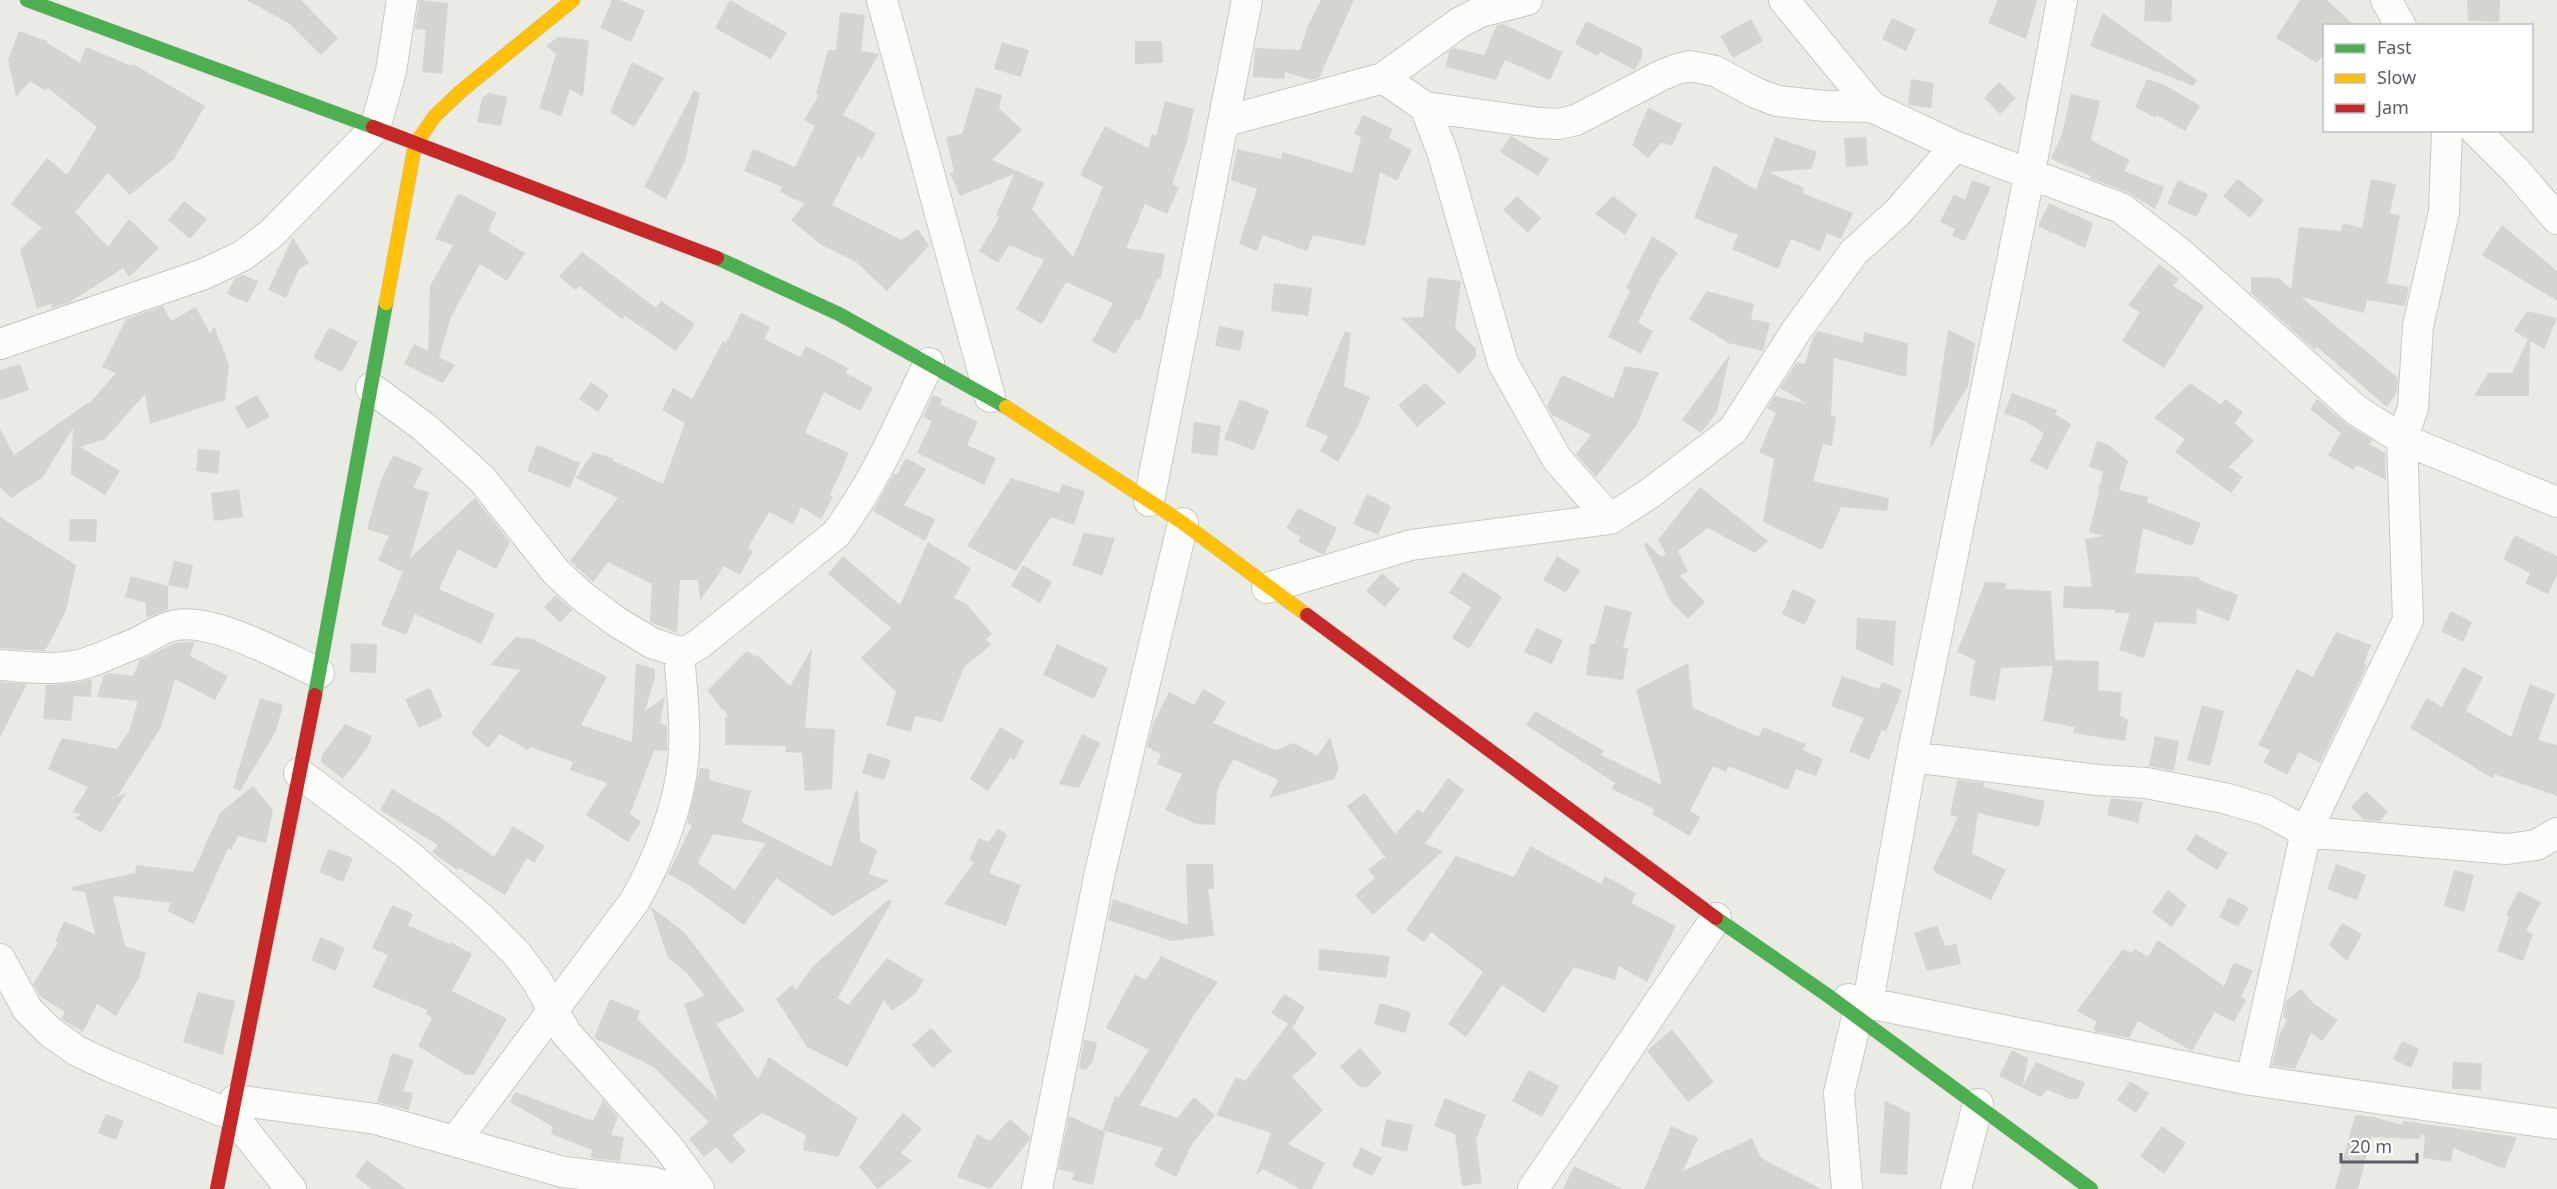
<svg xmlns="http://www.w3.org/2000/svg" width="2557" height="1189" font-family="'Noto Sans',sans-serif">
  <rect width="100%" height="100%" fill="#ebebe5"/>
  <path fill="#d4d4d0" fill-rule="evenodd" d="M246,0H301L338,38L321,55L290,24Z
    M419,0L448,3L442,74L422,72L426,30L415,29Z
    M612,0H620L645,11L631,42L600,28Z
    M730,0L787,33L771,59L715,28Z
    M1321,0H1354L1319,78L1311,80L1285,72V79L1253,77L1255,48L1300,50L1308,25Z
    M1998,0H2037L2026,39L1988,23Z
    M2145,0H2172L2171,22L2144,21Z
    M2300,0H2327L2355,26H2325V53L2317,63L2276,38Z
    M2467,0H2500L2499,22L2468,21Z
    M840,12L865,15L861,51L879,54L843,115L876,133L862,159L858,156L832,205L901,240L918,229L929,246L887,291L856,262L820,244L791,220L805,204L780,192L782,187L744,171L753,149L795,167L815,126L804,120L819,95L816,94L828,50H836Z
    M2103,13L2197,80L2194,86L2090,46Z
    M1892,18L1916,29L1906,51L1882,39Z
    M1751,19L1763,41L1733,58L1720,36Z
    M1586,21L1642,48V57L1635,70L1600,52L1598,56L1575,44Z
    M1503,24L1563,52L1550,80L1505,60L1496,80L1446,67L1449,51L1454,48L1484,55L1497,25Z
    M19,31L47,41V43L80,63L86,47L132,66L133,64L205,106L174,159L130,195L108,173L75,212L108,247L129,219L159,248L129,277L123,268L70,302L52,308L51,304L37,308L20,250L42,228L11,204L47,158L67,175L97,127L48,88L46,91L30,81L16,97L8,60Z
    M558,37L589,40L583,97L570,89L561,116L539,108L556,54L546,46Z
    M1135,41H1162L1163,63L1135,64Z
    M1002,42L1029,50L1021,77L994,69Z
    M632,62L664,78L634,127L610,112Z
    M1911,79L1934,83L1931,108L1908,105Z
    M2147,79L2165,85L2200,106L2185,131L2157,115L2156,118L2135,107Z
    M1999,82L2016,98L2000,114L1984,98Z
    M976,87L1002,95L999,108L1022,130L992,160L1044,183L1032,209L1073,257L1103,187L1080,175L1105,126L1148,148L1152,134L1156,136L1165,101L1194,109L1186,145L1172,184L1179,188L1167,214L1145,204L1126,248L1165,254L1161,279L1158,278L1140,321L1136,319L1115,354L1092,341L1113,303L1066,282L1042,324L1016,309L1044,260L1009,245L998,263L979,251L1000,217L996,216L1014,174L960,196L950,173L954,172L946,137L962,134Z
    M694,90L700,93L685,161L666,199L644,187Z
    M489,93L507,97L501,126L477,122L482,98Z
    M2071,94L2100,101L2091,140L2130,160L2124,171L2164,187L2155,209L2127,192L2090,178L2091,176L2051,159L2062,134Z
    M1648,108L1682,124L1672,146L1662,142L1648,158L1632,145Z
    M1363,115L1393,129L1389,138L1412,150L1397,181L1380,172L1365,246L1313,235L1307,251L1263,235L1257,251L1239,244L1257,189L1231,180L1237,149L1281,159L1283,152L1352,173L1361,137L1354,134Z
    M1511,136L1549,159L1538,176L1500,152Z
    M1775,137L1817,152L1811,169L1768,172L1804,188L1802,193L1853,213L1841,239L1827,233L1820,251L1791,239L1778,269L1732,249L1738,235L1694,218L1714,165L1756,190Z
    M1866,137L1868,165L1846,167L1844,138Z
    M2238,179L2264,200L2250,218L2223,196Z
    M2371,179L2396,184L2390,213L2400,216L2387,283L2409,287L2405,306L2367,300L2364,313L2301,297L2398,378L2397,392L2387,407L2317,347L2315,350L2251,293V277L2279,278L2291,289L2299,227L2341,231L2343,223L2362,228Z
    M1972,180L1991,187L1965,241L1952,236L1955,229L1940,222L1954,194L1965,200Z
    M2178,180L2208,194L2197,217L2167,204Z
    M458,193L497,213L488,231L525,253L507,281L480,264L451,317L439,357L455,365L443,383L404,364L414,344L428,351L430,286L453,245L435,239Z
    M1517,196L1541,218L1528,233L1503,210Z
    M1613,196L1637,214L1625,235L1595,214Z
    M184,201L207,219L190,239L168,220Z
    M2049,203L2093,223L2085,248L2038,226Z
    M2502,225L2557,271V301L2482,255Z
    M1652,236L1678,253L1660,279L1638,323L1653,331L1641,354L1608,337L1630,291L1626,288Z
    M293,237L309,263L299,269L286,298L268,290Z
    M582,252L656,308L661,301L695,324L676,351L625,316L622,319L579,286L575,290L559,276Z
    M2159,264L2179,279L2173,286L2204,306L2164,368L2122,341L2140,312L2128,305Z
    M243,275L258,281L248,303L227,294L234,279Z
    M1428,277L1461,281L1455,328L1476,349V357L1459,374L1401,318L1423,317Z
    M1274,283L1312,288L1308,316L1271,311Z
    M1707,291L1754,304L1751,319L1770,323L1763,351L1728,343L1689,319Z
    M163,306L171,321L196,307L210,334L214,326L229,365L225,400L150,424L145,394L105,439L80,447L120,471L105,495L71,474L73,428L43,477L11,498L0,487V429L14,455L89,402L87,406L116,373L102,367L126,319Z
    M2527,311L2557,318L2544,349L2530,341L2529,396H2474L2488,373H2512L2528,339L2514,331Z
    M741,313L770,327L764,339L800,357L806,346L848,368L846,373L873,388L860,411L824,392L805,433L849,453L830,495L833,497L821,519L801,507L793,524L769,512L748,548L753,551L740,575L724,566L700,601L698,580H680L677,633L650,622L652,584L608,562L593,582L570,561L618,498L576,478L593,452L613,458L612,460L663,484L685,423L662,410L673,388L692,399L723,341L726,343Z
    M1219,326L1244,331L1240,351L1215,346Z
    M329,327L358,342L342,372L313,358Z
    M1948,330L1975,343L1968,386L1930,449Z
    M1345,331L1351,333L1344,386L1370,397L1357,428L1338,462L1320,451L1328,436L1305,426Z
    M1818,331L1863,343L1864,332L1908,343L1906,377L1834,358L1831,416L1836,417L1832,446L1823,444L1813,481L1889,498L1887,511L1841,507L1822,550L1763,522L1774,459L1759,452L1776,413L1767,408L1775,396L1807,404L1780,388L1797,362L1805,364L1813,337Z
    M1730,354L1717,412L1701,433L1682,420Z
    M20,364L29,390L0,400V370Z
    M1625,366L1659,372L1636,426L1596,477L1576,454L1591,435L1552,415L1547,406L1562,375L1613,398Z
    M591,382L609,395L598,412L579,399Z
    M1425,383L1446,403L1417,427L1398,405Z
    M2190,383L2221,405L2225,399L2243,412L2235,423L2254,441L2229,467L2243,477L2231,493L2175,452L2185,439L2154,418Z
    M2012,393L2057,410L2055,414L2071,424L2047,470L2030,461L2044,433L2024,421L2004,413Z
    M257,395L270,417L247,429L235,407Z
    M933,395L943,399L940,404L978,422L967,445L996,458L984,485L917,453L939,406L932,421L923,417Z
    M1240,399L1269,411L1254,450L1224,439Z
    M2317,399L2345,423L2372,440L2369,444L2385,453L2386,480L2357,465L2353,470L2328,455L2341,433L2310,409Z
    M1194,422L1221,426L1217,456L1191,453Z
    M2097,441L2109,445L2128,461L2119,490L2148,497L2147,502L2201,523L2192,546L2143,528L2135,573L2199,577V580L2238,595L2229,621L2197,609L2196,624L2155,622L2144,658L2119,650L2130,613H2115V610L2063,608L2064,586L2092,587L2085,539L2105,536V534L2104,536L2089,532L2099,492L2098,485L2100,486L2103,471L2089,467Z
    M537,445L580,463L570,488L527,471Z
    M198,449L220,451L218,474L196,471Z
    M393,455L423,468L413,488L429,492L410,558L475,498L510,542L496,569L458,549L439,589L495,614L481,644L415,614L406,635L381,625L403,572L378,560L389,536L367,529L380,483Z
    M906,458L926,469L904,505L935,519L925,541L873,511L894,473L897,475Z
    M1011,478L1059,493L1062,484L1085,491L1074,525L1051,517L1016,571L967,546Z
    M1700,487L1768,541L1755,553L1708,528L1678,551L1688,572L1680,576L1705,602L1688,619L1671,602L1644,544L1646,542L1661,557L1666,554L1658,540Z
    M239,489L243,517L214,521L211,493Z
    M1367,494L1391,506L1378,535L1353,524Z
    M1298,508L1337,528L1325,553L1322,554L1298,542L1301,537L1286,528Z
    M0,517L76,565L66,611L45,651L0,648Z
    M70,519H97L96,542L69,541Z
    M1084,533L1115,538L1102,576L1072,565Z
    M2515,535L2557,556V575L2548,594L2525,583L2530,573L2503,559Z
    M928,542L971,568L954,598L967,604L992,634L986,639L991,645L964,667L942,722L915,716L911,732L886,725L896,692L861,658L891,628L828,574L843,556L900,605Z
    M1557,556L1580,570L1566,593L1543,580Z
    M174,561L193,565L188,589L168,585Z
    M1023,565L1052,582L1040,603L1011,586Z
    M1463,572L1502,597L1469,649L1452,638L1471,607L1449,593Z
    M1382,573L1400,589L1385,607L1366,591Z
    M131,576L168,586V609L146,618V603L125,597Z
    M1985,582L2006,583L2005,589L2051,591L2055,660L2099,661L2098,690L2122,693L2120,716L2128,720L2125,741L2073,733L2075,727L2043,721L2053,666L2001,668L1995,701L1969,695L1975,660L1957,652Z
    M1793,589L1816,600L1805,625L1782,614Z
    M555,595L572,610L560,622L544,607Z
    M1605,605L1632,612L1623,648H1628L1623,680L1586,675L1590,644H1595Z
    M2451,611L2472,622L2463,642L2441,631Z
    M1857,618L1896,621L1893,666L1856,649Z
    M1536,628L1563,640L1552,664L1524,652Z
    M2336,632L2371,645L2364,663L2367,665L2320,763L2299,752L2287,775L2263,762L2270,750L2258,745L2297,669L2313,677Z
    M516,637L532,639L607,677L581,725L632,742L636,663L655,669V677L645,711L665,697L660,724L667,725V751L654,750L630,814L641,822L628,842L586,815L607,783L570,770L573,762L530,747L528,750L500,734L488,748L471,733L520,670L490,665Z
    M195,642L190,656L228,676L215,700L175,679L161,727L117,797L126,793L101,833L75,818L82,814L72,813L88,787L48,769L62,738L117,749L129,731L138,701L97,697L104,675L108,673L133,676L140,660L175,643Z
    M351,643L377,644L376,673L350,672Z
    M1057,644L1108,668L1094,699L1043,675Z
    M812,648L805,728L835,729L832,789L805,791L802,753L785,752L786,746L725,745V717L728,718L725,710H722L708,690L747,651L756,657L757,655L790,686Z
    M1688,663L1693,708L1759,737L1763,727L1806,744L1803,750L1823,759L1816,776L1796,769L1788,790L1728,766L1726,772L1713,766L1690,811L1700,817L1690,836L1652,814L1654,809L1612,789L1615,783L1526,725L1535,711L1604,751L1601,755L1662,785L1636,690Z
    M2463,667L2483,677L2466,711L2511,737L2530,684L2555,694L2538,740L2557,745V796L2494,774L2492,778L2410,728L2427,698L2442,707Z
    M1842,676L1879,689L1882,682L1902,690L1886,732L1882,730L1869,760L1849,751L1864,718L1831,706Z
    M92,679L91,697L74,696L71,721L43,719L46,685L75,683Z
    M0,682L27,684L0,737Z
    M430,688L443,717L419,728L405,699Z
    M1203,689L1226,702L1213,723L1275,750L1294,743L1317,756L1330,737L1339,768L1334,779L1269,798L1278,780L1233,759L1217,790L1215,825L1197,824L1165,810L1182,774L1157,764L1161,754L1147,747L1153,724L1169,692L1194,705Z
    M260,698L283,705L276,731L240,791L233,788Z
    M2202,705L2224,711L2210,766L2187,760Z
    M345,724L372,736L367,748L343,779L321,762L322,755Z
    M1000,727L1024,741L1014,760L1010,758L988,791L970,779Z
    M1082,734L1100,743L1079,788L1059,784Z
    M2155,736L2179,741L2174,771L2149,766Z
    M868,753L891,760L884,780L862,773Z
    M700,768L710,769L709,780L751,791L742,822L831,867L856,790L858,791L860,841L877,850L869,874L889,881L833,916L776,878L744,925L689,885L668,874L692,825L687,824ZM713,834L766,843L735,890L698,863Z
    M1448,778L1464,790L1425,844L1443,851L1373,915L1355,895L1375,878L1368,869L1383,858L1387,860L1347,806L1365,793L1395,834L1418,809L1423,813Z
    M1957,780L1984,783L1983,787L2045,801L2039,827L1978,813L1972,853L2006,870L1991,900L1936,873L1933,868L1958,817L1950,815Z
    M253,786L273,810L266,843L238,836L231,850L228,848L194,924L167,911L171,903L113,896L125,946L146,953L139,978L116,1016L97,1004L83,1032L61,1019L65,1012L40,996L33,984L58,943L55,942L64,921L95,934L85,892L72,890L71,887L135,873L136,865L193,872L220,813Z
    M392,789L445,820L494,857L513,826L545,846L534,863L527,858L505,895L459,868L457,870L432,852L438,845L380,810Z
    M2366,791L2388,812L2380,821L2364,820L2351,807Z
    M2111,798L2143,802L2138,823L2107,815Z
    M998,829L1007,834L989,873L1021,885L1006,926L944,904L974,862L969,860L979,838L988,842Z
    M2196,834L2228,853L2217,870L2186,850Z
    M1530,846L1601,884L1605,876L1636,893L1631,903L1676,926L1647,982L1619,966L1615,980L1574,967L1544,1013L1502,985L1466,1037L1448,1024L1483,972L1431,932L1424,942L1406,930L1456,856L1514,877Z
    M329,849L353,858L343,882L319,872Z
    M1186,864H1213L1214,889H1208L1214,934L1218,935L1172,941L1108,920L1113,899L1188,925Z
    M2336,864L2366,875L2357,900L2327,889Z
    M2454,870L2474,875L2464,912L2444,906Z
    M2168,890L2187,905L2172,927L2152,912Z
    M2518,891L2541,902L2526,931L2533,934L2523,961L2497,951L2509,917L2506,916Z
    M2229,897L2249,908L2238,927L2219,917Z
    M889,899L892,901L838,998L848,1005L887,958L924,980L915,994L892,1011L884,1000L847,1067L807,1047L776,999L792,985L796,990L812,967Z
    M392,905L413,914L408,925L449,944L450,942L472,954L452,991L507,1019L474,1075H466L418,1046L432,1018L426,1014L427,1010L372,987L388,955L372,948Z
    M651,907L684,932L745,1011L716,1024L758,1079L769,1057L858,1118L838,1157L803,1150L806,1135L762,1113L732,1135L746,1151L731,1164L716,1147L704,1157L689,1139L709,1122L654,1067L594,1038L610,999L640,1011L637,1019L718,1099L684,1004L705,996L686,972L668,958Z
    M2342,923L2362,934L2347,961L2329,945Z
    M1937,925L1945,946L1956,944L1961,964L1927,971L1914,933Z
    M321,937L345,948L335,971L311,960Z
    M2158,940L2224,986L2234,962L2253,971L2241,997L2246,1000L2234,1022L2215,1012L2192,1051L2138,1021L2129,1038L2098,1032L2093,1029L2097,1022L2077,1011L2123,949L2132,953L2135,949L2148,957Z
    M1319,949L1390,956L1386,978L1318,970Z
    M1161,956L1218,982L1194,1015L1140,1105L1177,1118L1194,1097L1215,1115L1192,1144L1176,1177L1154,1166L1163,1148L1103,1130L1115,1096L1119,1097L1149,1050L1106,1028L1135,974L1146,980Z
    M2301,989L2313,1003L2338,1020L2322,1041L2311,1033L2295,1069L2272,1066L2278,1038L2287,1020L2283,1016L2286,1001Z
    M198,992L235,1001L223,1055L183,1042Z
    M1284,994L1305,1007L1293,1027L1290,1025L1317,1054L1292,1077L1323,1110L1288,1144L1325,1163L1312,1189H1300L1263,1169L1256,1175L1271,1133L1216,1115L1236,1077L1245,1081L1288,1024L1271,1013Z
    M1380,1003L1411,1012L1405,1033L1374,1024Z
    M931,1028L952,1051L933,1068L912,1045Z
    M1672,1029L1714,1082L1688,1102L1647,1051Z
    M1084,1040L1097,1042L1093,1061L1086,1070L1079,1068Z
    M2402,1041L2419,1049L2411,1068L2393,1059Z
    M1360,1048L1382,1073L1367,1087H1359L1340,1066Z
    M2012,1050L2028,1058L2023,1085L2036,1062L2085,1083L2078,1099H2070L2047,1090L2041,1097L1999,1076Z
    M392,1053L414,1060L403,1091L413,1093L409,1110L377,1102Z
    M2453,1062L2482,1063L2481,1090L2452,1089Z
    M1529,1070L1559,1086L1542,1117L1512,1101Z
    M2130,1081L2149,1093L2136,1113L2117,1100Z
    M515,1092L593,1121L603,1100L618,1117L611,1135L624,1137L620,1161L591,1158L592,1150L551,1134L553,1127L510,1102Z
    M1445,1098L1486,1115L1476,1140L1482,1183L1462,1186L1455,1134L1434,1126Z
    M1885,1101L1910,1113L1907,1175L1880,1173Z
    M903,1113L922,1129L901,1153L912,1161L878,1189L859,1167Z
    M106,1114L124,1121L116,1140L98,1133Z
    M2355,1115L2374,1117L2402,1125L2403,1121L2517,1137L2504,1169L2453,1148L2451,1162L2423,1158L2425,1136L2421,1134L2420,1139L2371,1137L2358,1189H2335Z
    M1069,1116L1105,1132L1093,1185L1072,1180L1074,1173L1058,1169Z
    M1010,1119L1030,1137L1029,1141L990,1189L957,1177L977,1134L990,1141Z
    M1386,1119L1413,1125L1407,1152L1381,1146Z
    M1671,1126L1698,1138L1683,1171L1752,1138L1761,1158L1821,1189H1644Z
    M2162,1126L2186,1143L2164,1174L2140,1156Z
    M1361,1147L1382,1158L1372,1176L1352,1166Z
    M367,1160L406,1189H372L355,1176Z
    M1574,1166L1623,1189H1563Z"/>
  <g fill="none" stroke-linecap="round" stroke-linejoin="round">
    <g stroke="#c7c8c6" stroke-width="32">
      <path id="street" d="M882,0L990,397
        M1784,0L1872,107L1955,146L2121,208L2181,254L2356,410L2402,439L2557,502
        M2386,0L2401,26
        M1383,78L1425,107L1539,123L1558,124L1576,120L1660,76L1677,69L1690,66L1715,71L1756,93L1777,101L1825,106L1872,107
        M1425,107L1443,154L1503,363L1557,459L1610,519
        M1223,122L1383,78L1459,23L1480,12L1527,0
        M2475,130L2517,172L2557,219
        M0,344L204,274L242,256L271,234L375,128L391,71L402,0
        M371,388L424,427L482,479L556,572L582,596L617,622L652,643L679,652L687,651L699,644L836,534C875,482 901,421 929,363
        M1149,501L1247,0
        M1267,588L1411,545L1610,519L1649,494L1733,430L1796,331L1854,252L1898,212L1955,146
        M0,665C27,667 56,671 83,664C100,659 118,650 134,644C148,638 162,627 176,625C215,618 283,657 319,673
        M1912,757L2098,780L2146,783L2224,798L2265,810L2306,832L2507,849L2536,845L2557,833
        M299,773L407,854L481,918L517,954L537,981L566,1033L668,1147L699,1189
        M0,959L28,1010L50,1032L77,1051L109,1066L232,1115L291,1189
        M1848,999L2251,1080L2557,1124
        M1868,1002L1912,757L2030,172L2062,0
        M2251,1080L2306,832L2408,620L2402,439L2413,408L2418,326L2444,212L2447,130
        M235,1100L376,1119L563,1172L651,1182L678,1189
        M456,1140L634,902C659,859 682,799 684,749C686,719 681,683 679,652
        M1037,1189L1100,872L1183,523
        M1533,1189L1716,918
        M1847,1189L1839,1093L1857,1017
        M1956,1189L1978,1104"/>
    </g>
    <g stroke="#c8c8c7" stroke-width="15">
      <path id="fast" d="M27,0L373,127
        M717,258L839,314L1006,407
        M315,695L386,303
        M1716,918L1830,997L2091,1189"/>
    </g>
    <g stroke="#c8c8c7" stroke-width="15">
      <path id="slow" d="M386,303L415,145L434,117L460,92L573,0
        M1006,407L1183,523L1307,615"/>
    </g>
    <g stroke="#c8c8c7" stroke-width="15">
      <path id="jam" d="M373,127L717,258
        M1307,615L1716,918
        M217,1189L315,695"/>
    </g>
    <use href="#street" stroke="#fcfcfb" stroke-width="30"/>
    <use href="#fast" stroke="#4caf50" stroke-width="14"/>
    <use href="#slow" stroke="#ffc107" stroke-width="14"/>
    <use href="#jam" stroke="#c62828" stroke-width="14"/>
  </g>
  <rect x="2323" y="24" width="210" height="108" fill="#ffffff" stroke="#bdbec1" stroke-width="1.5"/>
  <rect x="2335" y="44" width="30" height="9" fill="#4caf50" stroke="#bdbec1" stroke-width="1.5"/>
  <text x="2377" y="54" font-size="18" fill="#5b5d63">Fast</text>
  <rect x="2335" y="74" width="30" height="9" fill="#ffc107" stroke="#bdbec1" stroke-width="1.5"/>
  <text x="2377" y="84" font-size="18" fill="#5b5d63">Slow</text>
  <rect x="2335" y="104" width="30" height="9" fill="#c62828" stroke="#bdbec1" stroke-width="1.5"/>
  <text x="2377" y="114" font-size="18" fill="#5b5d63">Jam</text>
  <path d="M2341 1153v9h76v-9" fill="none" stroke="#5b5d63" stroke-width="3"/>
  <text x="2350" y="1153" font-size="18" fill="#5b5d63" stroke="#ffffff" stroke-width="4.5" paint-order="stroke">20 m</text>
</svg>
